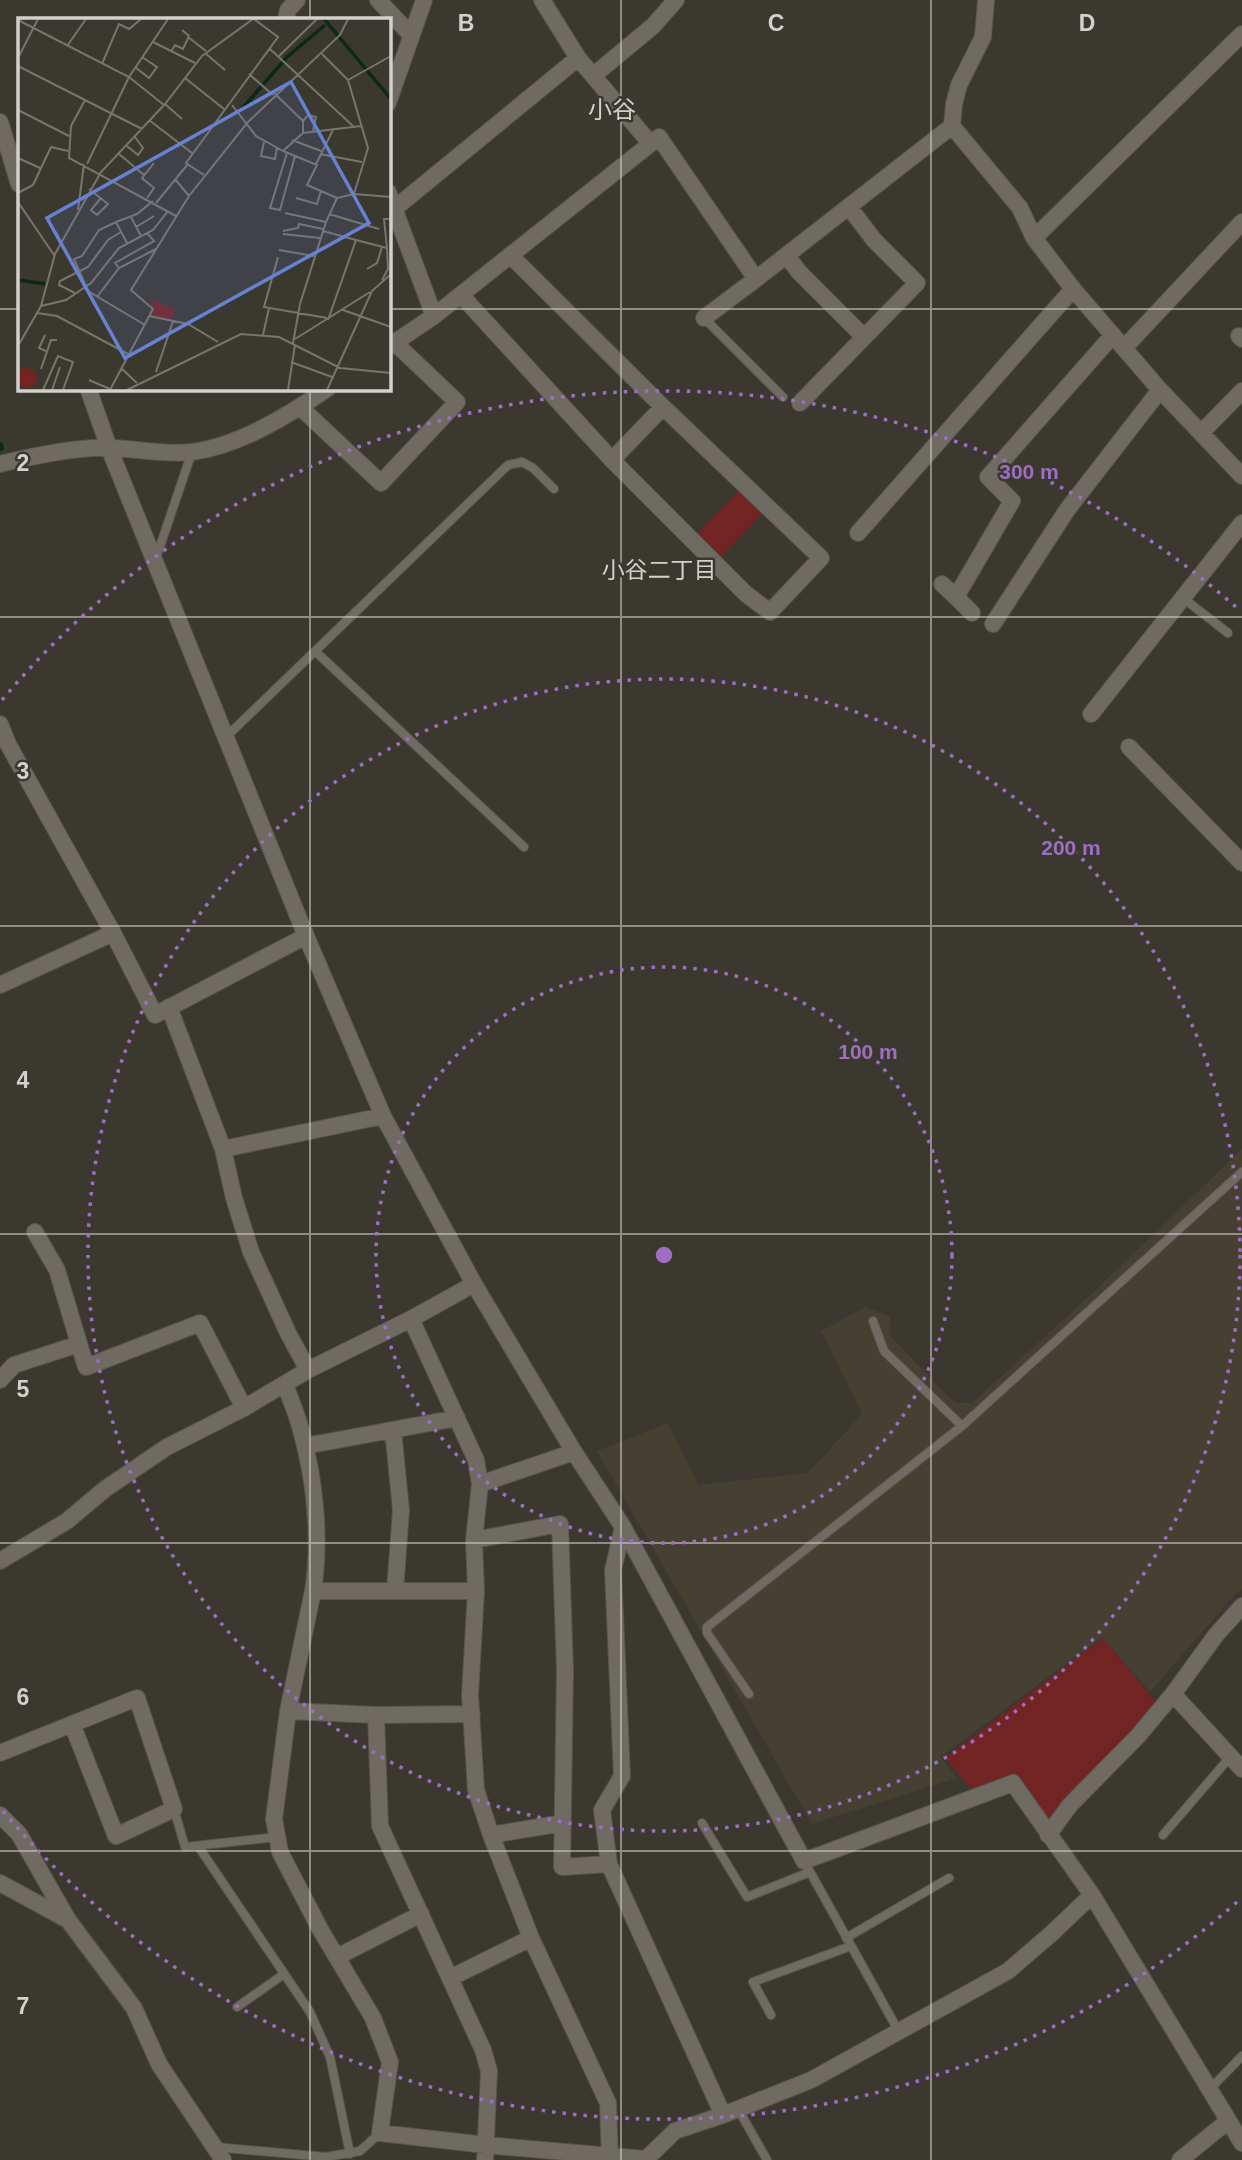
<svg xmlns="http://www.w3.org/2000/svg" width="1242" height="2160" font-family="Arial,'Noto Sans JP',sans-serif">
  <rect width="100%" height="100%" fill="#3b382f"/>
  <path fill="#464032" d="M1242,1149V1589L1237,1592L1150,1692L1102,1637L941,1757L957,1778L812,1824L597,1451L668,1423L698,1485L808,1473L862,1414L821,1331L866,1307L890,1317L891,1337L948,1396L957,1403H972L1086,1299Z"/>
  <path fill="#722423" d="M738,491L762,514L721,557L697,534Z
    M1103,1638L1157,1703L1048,1818L1012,1775L972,1790L945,1758Z"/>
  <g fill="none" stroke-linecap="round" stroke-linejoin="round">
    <path stroke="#0b2916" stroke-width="6" d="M0,445L1,448"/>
    <g stroke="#57544d" stroke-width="10">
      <path id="lane" d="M704,318L783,397
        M156,558L192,452
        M1183,598L1228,633
        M315,651L524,847
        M226,737L508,465L522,462L533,468L554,489
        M873,1321L884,1351L962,1426
        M749,1694L707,1633V1627L962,1426L1242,1172
        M174,1809L185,1847L277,1837
        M702,1823L747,1897L810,1872
        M1163,1835L1230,1757
        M198,1846L310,2012L330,2057L350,2154
        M804,1861L899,2032
        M846,1938L949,1878
        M237,2007L284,1974
        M771,2015L753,1982L851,1946
        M1209,2090L1242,2056
        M738,2109L767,2160
        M215,2147L326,2157L360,2151L380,2133"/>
    </g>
    <g stroke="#57544d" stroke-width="18">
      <path id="street" d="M378,0L411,35
        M542,0L578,58L650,143
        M986,0L983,37L959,85L954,104L952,126L1020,208L1034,238L1073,289L1160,390L1242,476
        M286,19L288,10L297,0
        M594,75L653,26L676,0
        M388,103L424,0
        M0,122L19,184
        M388,192L434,316L659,137L756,279L952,126
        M394,209L578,58
        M1034,238L1242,34
        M787,256L799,272L864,337
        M461,295L612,460L746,594L770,612L821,558L663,407L510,255
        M704,318L756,279
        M1239,336L1242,339
        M388,347L434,316
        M1124,348L1242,222
        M88,388L109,448L306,936L383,1116L474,1284L574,1452L623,1527L804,1861L1013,1783L1092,1895L1242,2143
        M800,403L917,283L874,240L849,207
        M300,407L381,483L457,402L395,343
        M1201,433L1242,391
        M612,460L663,407
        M0,464C33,456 78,446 112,448C139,449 165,455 192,452C239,446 289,415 328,388
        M858,533L1073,289
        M942,584L956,597
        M972,613L956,597L1012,501L988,477L1113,335
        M993,624L1067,510L1160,390
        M1091,714L1242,523
        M0,724L8,744L113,933L155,1015L306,936
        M1129,747L1242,863
        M0,985L113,933
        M169,1007L223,1149L234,1198L251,1252L288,1333L308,1370
        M223,1149L383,1116
        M35,1232L57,1270L86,1367L200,1323L244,1408
        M411,1319L476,1460L480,1484L474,1540L476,1591L470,1695L476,1790L491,1835L531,1938L608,2103L610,2160
        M0,1380L14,1365L79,1344
        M285,1384C290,1399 297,1414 301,1430C315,1480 321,1539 313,1591L288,1711
        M393,1430L401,1510L395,1591
        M305,1446L457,1418
        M480,1484L574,1452
        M623,1527L613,1570L622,1776L602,1810L609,1864L723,2115
        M474,1540L560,1524L565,1671L562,1867L609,1864
        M0,1561L67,1521L105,1489L167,1447L244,1408L308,1370L411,1319L474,1284
        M313,1591H476
        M1173,1694L1242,1769
        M472,1714L376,1715L288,1711L274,1819L280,1852L320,1929L373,2018L390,2062L380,2133L486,2145L646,2159L675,2131L723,2115L811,2080L1008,1971L1051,1934L1092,1895
        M376,1715L380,1826L483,2050L489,2071L485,2160
        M0,1753L137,1698L174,1809L116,1836L72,1724
        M0,1815L19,1834L68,1920L134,2008L159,2064L223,2160
        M491,1835L563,1823
        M1048,1835L1070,1805L1138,1736L1173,1694L1216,1635L1242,1606
        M0,1883L68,1920
        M337,1957L421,1914
        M450,1978L531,1938
        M1180,2160L1228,2121"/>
    </g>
    <use href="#lane" stroke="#6f6b62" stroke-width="8"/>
    <use href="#street" stroke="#6f6b62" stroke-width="16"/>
  </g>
  <path fill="none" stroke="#d3d1cc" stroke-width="2" stroke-opacity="0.55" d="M310,0V19M621,0V2160M931,0V2160M0,309H19M388,309H1242M310,388V2160M0,617H1242M0,926H1242M0,1234H1242M0,1543H1242M0,1851H1242"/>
  <g fill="none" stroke="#9e6ec4" stroke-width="3.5" stroke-dasharray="3.5 7">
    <circle cx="664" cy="1255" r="288"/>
    <circle cx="664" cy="1255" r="576"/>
    <path d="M1237 1902A864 864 0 0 1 2 1810M2 700A864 864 0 0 1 1237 608"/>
  </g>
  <g text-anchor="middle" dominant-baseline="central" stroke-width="5" stroke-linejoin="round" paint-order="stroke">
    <g font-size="23" fill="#d3d1cc" stroke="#3b382f">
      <text x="659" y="570">小谷二丁目</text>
    </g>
    <g font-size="24" fill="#d3d1cc" stroke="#3b382f">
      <text x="612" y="109">小谷</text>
    </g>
  </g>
  <g transform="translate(18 18)">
    <rect width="373" height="373" fill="#3b382f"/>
    <path d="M134,281L157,292L153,302L133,297ZM-1 360a10 10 0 1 1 20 0a10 10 0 1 1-20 0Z" fill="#722423"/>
    <path fill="none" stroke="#0b2916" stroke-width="3.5" d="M306,1L373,81M223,92L269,39L307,7M0,262L27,266"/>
    <path fill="none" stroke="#78756e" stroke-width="2" d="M0,2L111,59L146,87M170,19L188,33M135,24L177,45M49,28L68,1M252,31L335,108M153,34L157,27L165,31L171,18L164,12M187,35L207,52M261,38L299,1M0,40L20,1M84,46L101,6L111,11L123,1M0,48L124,111M117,49L131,60L139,49L124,39M231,56L255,77M167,60L206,91M330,62L373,38M256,75L285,103V115M67,82L53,108L51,140L158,198M147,86L164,101M214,87L238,118L265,133M0,92L51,118M131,102L174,135M285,103L290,97L298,99L295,113M274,122L303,133M246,124L243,138L257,141L259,130M109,128L120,137L125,130L117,119M269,135L252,190L262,192L277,138M101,136L126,157M302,136L344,144M0,140L22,150M69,146L111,59L150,1M298,146L316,110M186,157L168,145L260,19L236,1M157,161L171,178M71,171L90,186L79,197L73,192L83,180M0,175L15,167L33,129L50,133M336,176L373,179M129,180L136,170L124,160L136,145M278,180L299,186L303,173M319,180L289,167L299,147L265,133L285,115L343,108M0,184L36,237M138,185L170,146M60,192L66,146M267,195L308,204M311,196L361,211M113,199L123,218M98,204L119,196L135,183M118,209L136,198M265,213L280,210L281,206L305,211M305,213L338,222M265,216L302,220M109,225L98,204L81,212L64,238L56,241L70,273L127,307M369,230L366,201H372M261,232L296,238M260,239L246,289L309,300M101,250L97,245L136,223L129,215M349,251L359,245L364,229M57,275L41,267L42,263L70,249L90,222L103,214M79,279L101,250L138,231M23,288L48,282L73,265L101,230L135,212L150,193M325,292L373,309M19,295L39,298L110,336M131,298L170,306L200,324M310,302L338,222L369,230L370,251L364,262M27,317L21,330L28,333M245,317L251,290M277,321L352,274M275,325L282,286L308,204L319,180L336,176L350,130L330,62L304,36M0,328L23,288L37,236L83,154L147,86L184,38L235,1M273,344L314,359M103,350L119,365M23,351L33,322H39M138,354L155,303M71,362L92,371M25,372L40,338L55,344L45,372M34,372L42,349M92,372L135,291L113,272L171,178L230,104L322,17L330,1M109,372L223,316L261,319L322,350L373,355M270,372L277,327M309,372L354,273L373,256"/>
    <path fill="#6682d3" fill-opacity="0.15" stroke="#6682d3" stroke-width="3.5" d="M273,64L351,205L107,340L29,200Z"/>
    <rect width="373" height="373" fill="none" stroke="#d3d1cc" stroke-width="3.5"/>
  </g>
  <g font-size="23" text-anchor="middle" font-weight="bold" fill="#d3d1cc" stroke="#3b382f" stroke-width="5" stroke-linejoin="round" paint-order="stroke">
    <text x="466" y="31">B</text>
    <text x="776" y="31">C</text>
    <text x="1087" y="31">D</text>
    <text x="23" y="471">2</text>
    <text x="23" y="779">3</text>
    <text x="23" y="1088">4</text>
    <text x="23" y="1397">5</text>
    <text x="23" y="1705">6</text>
    <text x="23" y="2014">7</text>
  </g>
  <circle cx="664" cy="1255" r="10" fill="#9e6ec4" stroke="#3b382f" stroke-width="3.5"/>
  <g font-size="21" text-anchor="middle" font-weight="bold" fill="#9e6ec4" stroke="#3b382f" stroke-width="5" stroke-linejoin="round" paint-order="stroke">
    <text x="1029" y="479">300 m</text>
    <text x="1071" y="855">200 m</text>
    <text x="868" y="1059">100 m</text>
  </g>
</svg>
